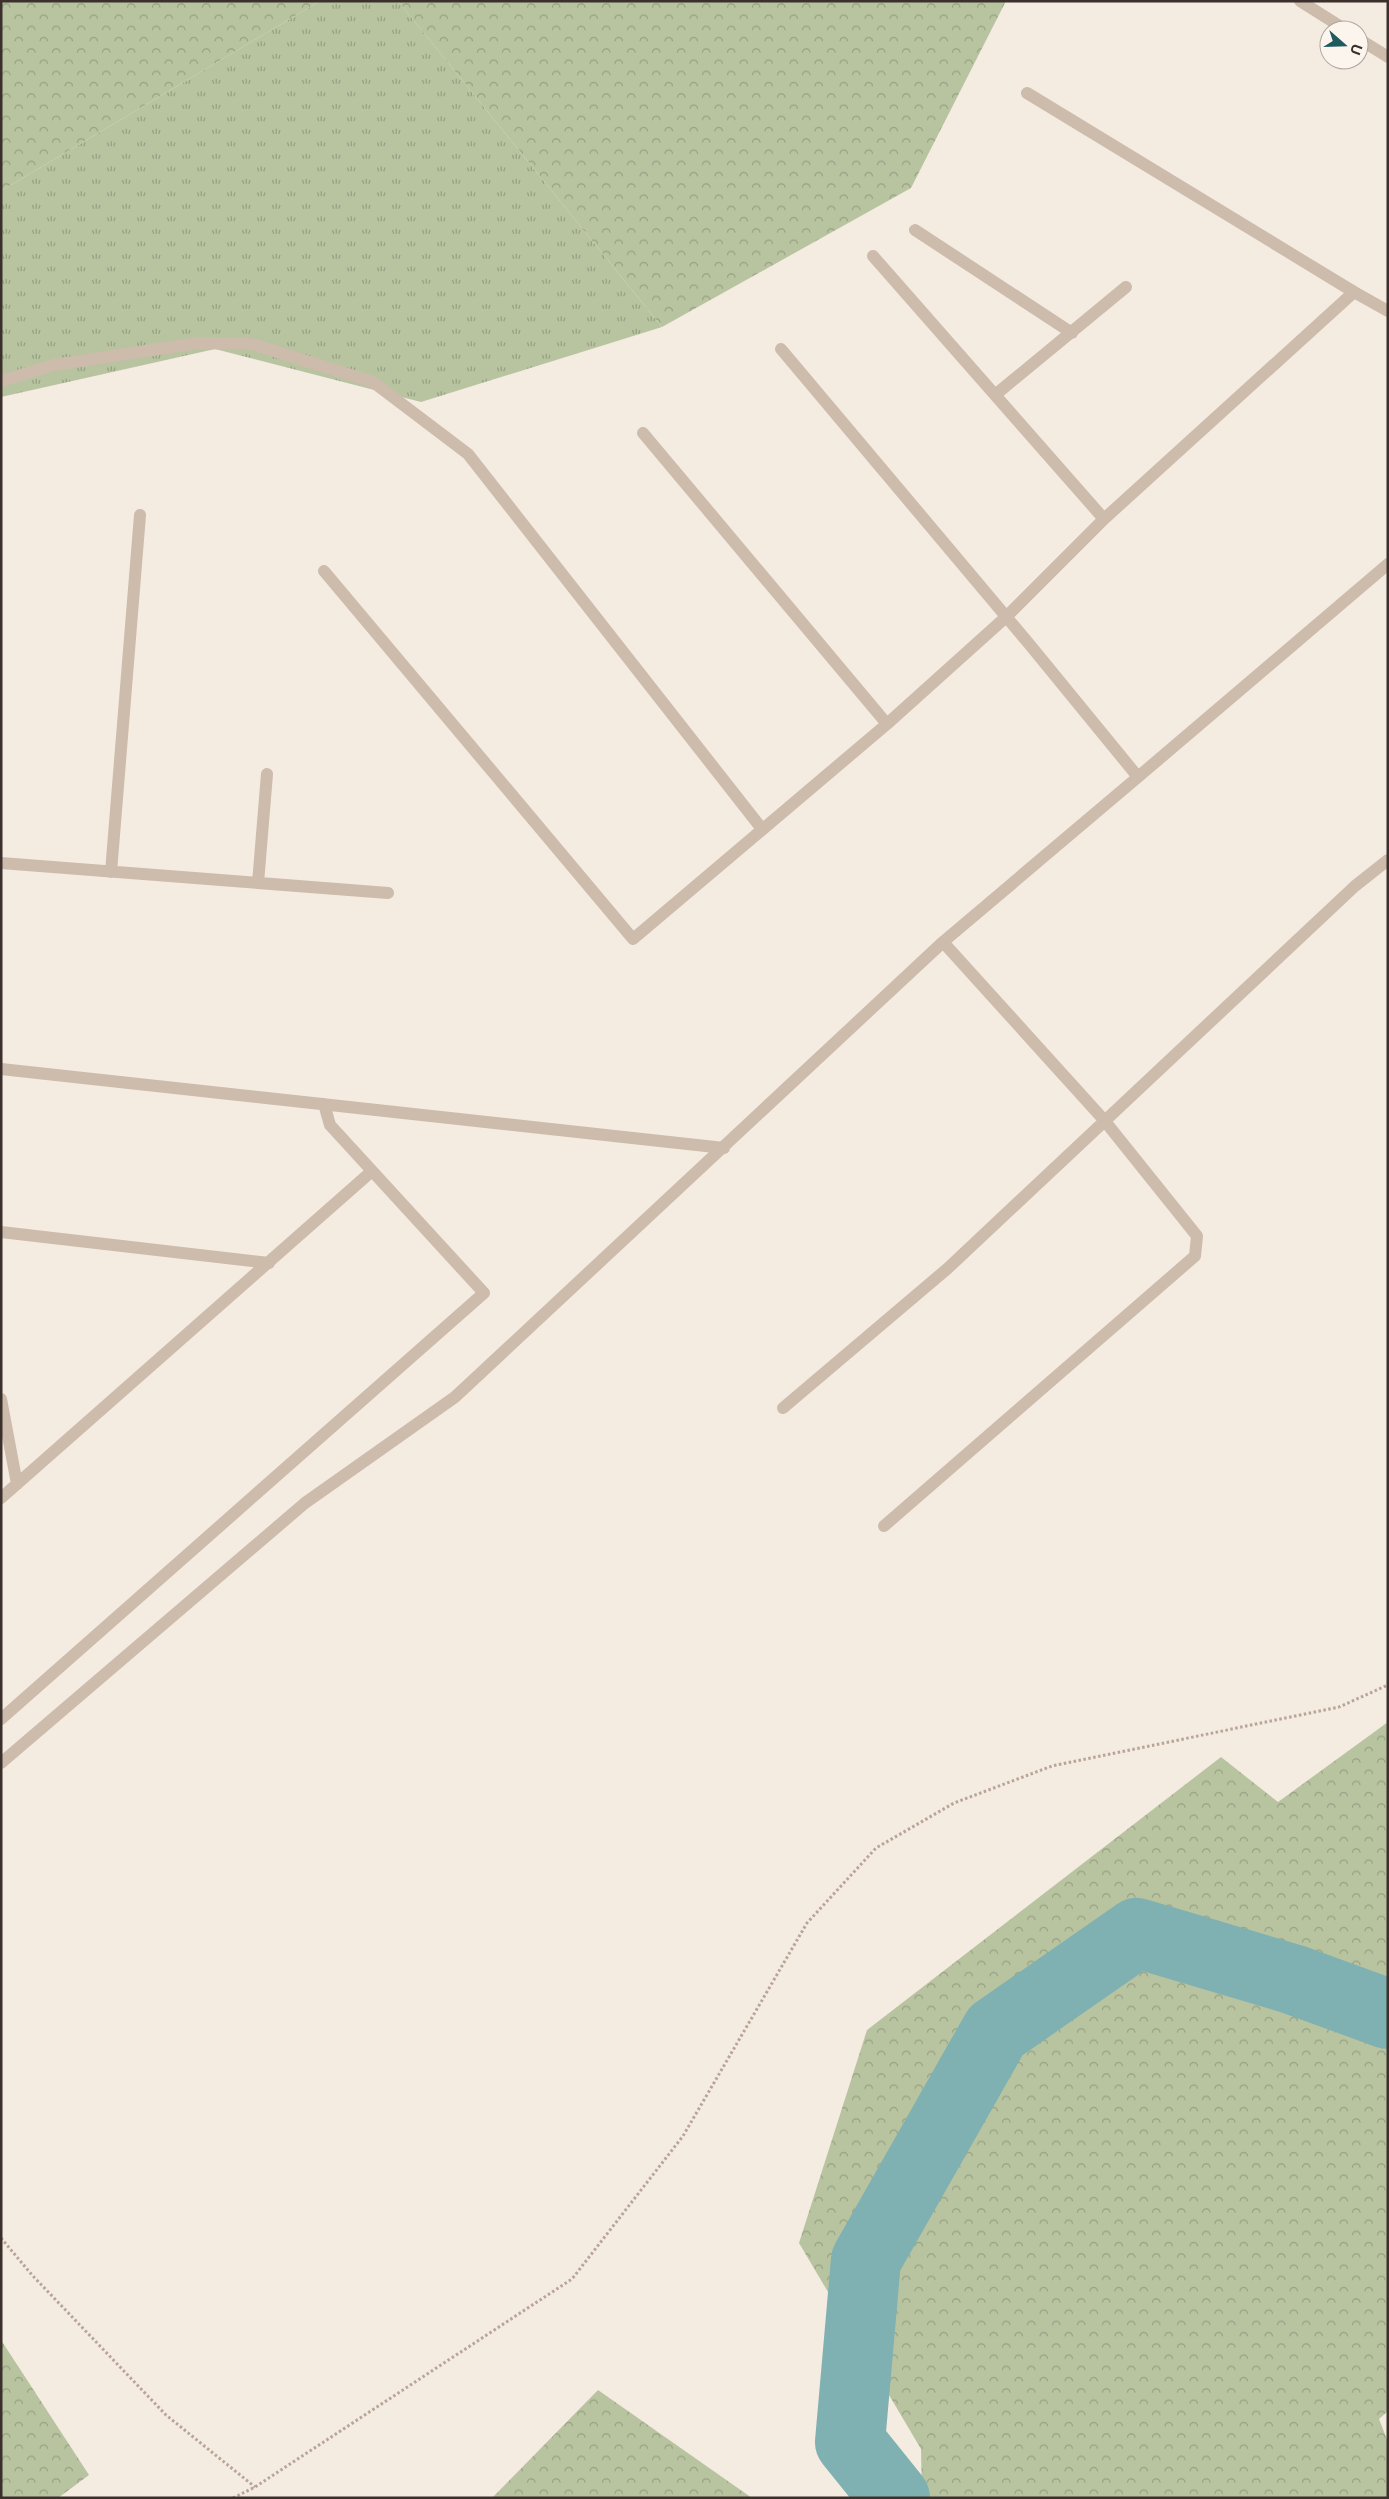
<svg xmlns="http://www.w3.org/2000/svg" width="1389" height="2499" font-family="Inter,sans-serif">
  <defs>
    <pattern id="grass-tufts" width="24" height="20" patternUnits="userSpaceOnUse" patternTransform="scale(1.25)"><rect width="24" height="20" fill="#b8c4a0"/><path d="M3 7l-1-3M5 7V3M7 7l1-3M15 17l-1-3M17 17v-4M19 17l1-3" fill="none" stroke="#97a083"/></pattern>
    <pattern id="forest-crowns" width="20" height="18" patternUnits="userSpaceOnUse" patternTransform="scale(1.25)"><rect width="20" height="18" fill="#b8c4a0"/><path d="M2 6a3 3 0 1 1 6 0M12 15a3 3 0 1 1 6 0" fill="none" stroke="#97a083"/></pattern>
  </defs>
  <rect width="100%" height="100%" fill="#f4ebe1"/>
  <path fill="url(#grass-tufts)" d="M320,1H398L662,327L421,402L215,349L1,397V191Z"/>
  <path fill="url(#forest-crowns)" d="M1,1H320L1,191Z
    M398,1H1006L911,188L662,327Z
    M1388,1722V2411L1379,2419L1388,2442V2498H922L921,2449L799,2243L867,2030L1221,1757L1278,1802Z
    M1,2340L89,2475L58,2498H1Z
    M598,2390L752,2498H492Z"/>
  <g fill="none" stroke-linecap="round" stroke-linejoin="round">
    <path stroke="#7fb0b2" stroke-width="70" d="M895,2498L850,2442L866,2260L996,2031L1137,1933L1292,1979L1388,2014"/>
    <path stroke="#b9a596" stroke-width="3" stroke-dasharray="2.5 2.5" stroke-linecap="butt" d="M1,2238L32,2275L166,2415L255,2487
      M233,2498L255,2487L572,2279L683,2136L807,1923L876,1848L954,1803L1052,1766L1339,1707L1388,1685"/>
    <path stroke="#cdbbac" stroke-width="12" d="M1027,93L1354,292
      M915,230L1072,333
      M873,256L1104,519
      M1,381L54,365L198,343L252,344L373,382L468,454L762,829
      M995,395L1126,287
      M643,433L887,724
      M324,571L633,939L887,724L1006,617L1104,519L1354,292L1388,311
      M1138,777L1388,564
      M1,863L388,893
      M111,872L140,515
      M258,883L267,774
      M1,1069L724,1148
      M1,1232L269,1263
      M1,1399L17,1484
      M783,1408L947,1269L1355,886L1388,860
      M1,1498L372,1171
      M884,1526L1195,1256L1197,1236L1104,1120L943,942
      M1,1719L484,1293L330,1125L324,1104
      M1,1763L305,1503L455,1397L943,942L1138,777L1030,645L781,349"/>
    <path stroke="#cdbbac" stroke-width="12" d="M1300,1L1346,30
      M1359,39L1388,57"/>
  </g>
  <rect width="1389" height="2499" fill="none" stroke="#3b302b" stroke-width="5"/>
  <g transform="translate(1344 45) rotate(110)"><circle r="24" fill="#fbf5ee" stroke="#aea6a0"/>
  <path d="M0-4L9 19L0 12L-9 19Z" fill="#1f5a5e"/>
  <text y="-8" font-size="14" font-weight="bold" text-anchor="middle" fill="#3b302b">U</text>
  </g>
</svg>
